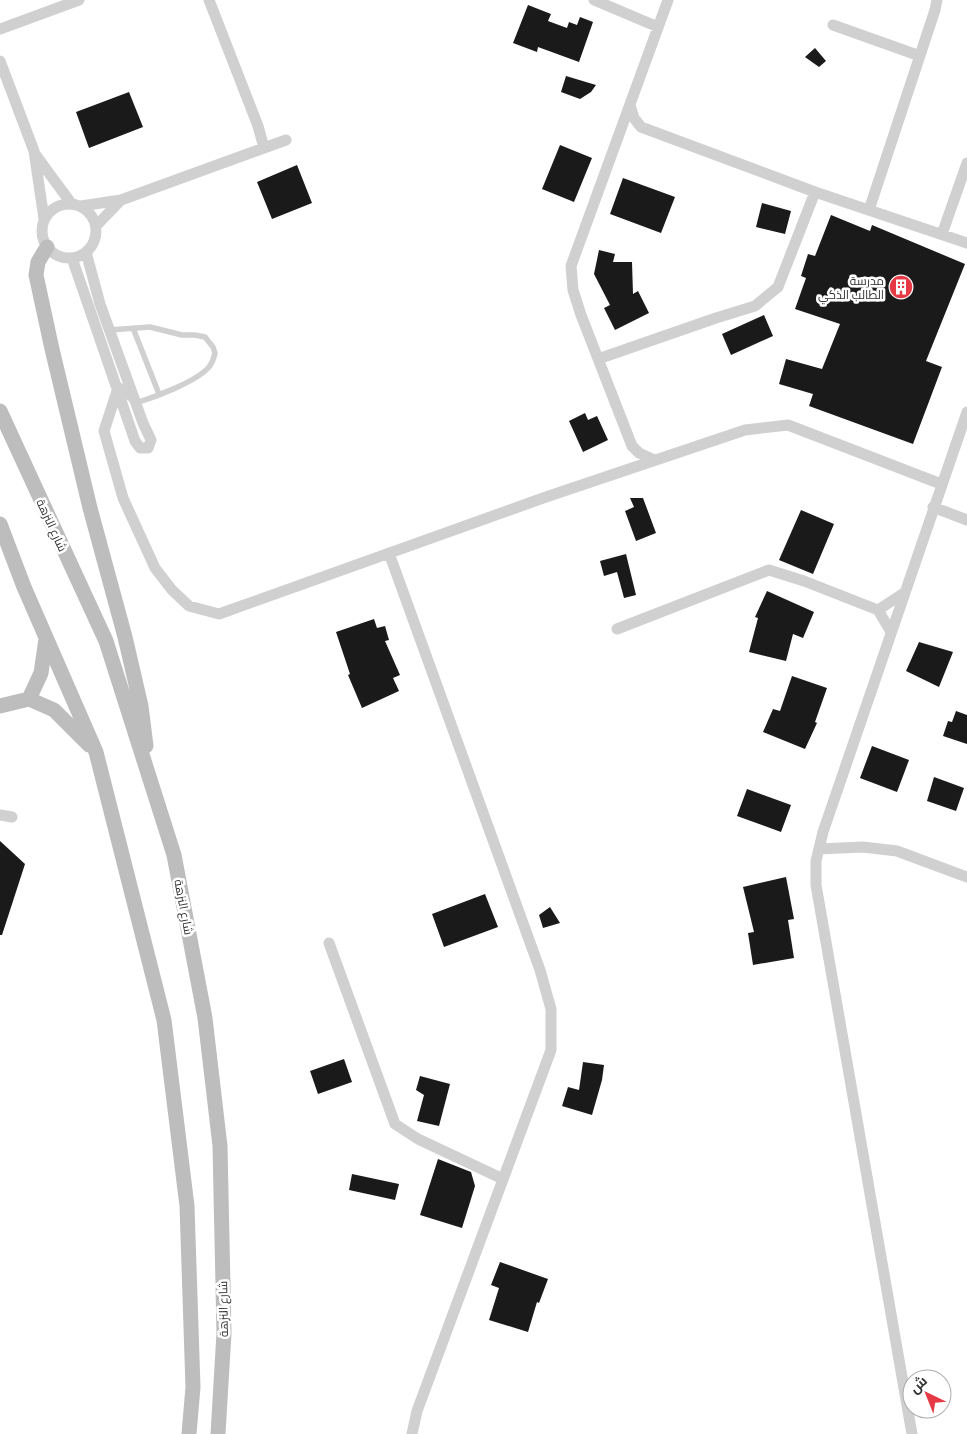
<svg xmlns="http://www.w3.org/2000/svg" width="967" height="1434" font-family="'IBM Plex Sans',Cairo,sans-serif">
  <rect width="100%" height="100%" fill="#fff"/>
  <path fill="#1a1a1a" d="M528,5L551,14L548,21L567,28L569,22L577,25L580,17L593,22L579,62L538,47L537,52L513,43Z
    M815,48L826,61L819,67L805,57Z
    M566,76L596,85L591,92L580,99L561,92Z
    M129,92L143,127L89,148L76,112Z
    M560,145L592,158L574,202L542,189Z
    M297,165L312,203L272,219L257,182Z
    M623,178L675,197L661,233L610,214Z
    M762,203L791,211L785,234L756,227Z
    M831,215L870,231L872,225L965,264L926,361L942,367L913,444L809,406L813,394L779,384L786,359L822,369L840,324L795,309L806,278L801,276L808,254L815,256Z
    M599,250L615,254L613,262H632L633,294L638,291L649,313L615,330L604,308L610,305L594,274Z
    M764,315L773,336L731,355L722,334Z
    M585,413L588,420L597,416L608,440L583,452L569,421Z
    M630,498H643L656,533L636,541L625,511L634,507Z
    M801,510L834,524L813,574L779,560Z
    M626,554L636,595L624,598L617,572L604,576L600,561Z
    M767,591L814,612L803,638L793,634L786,661L749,652L758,618L755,617Z
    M374,619L377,628L385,626L389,640L385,641L400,675L393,678L399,691L362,708L348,675L350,674L336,632Z
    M919,642L953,652L939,687L906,671Z
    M792,676L827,688L815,722L817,723L805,749L763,732L773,709L780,711Z
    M956,711L967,715V744L943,736L948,721L952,722Z
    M872,746L909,760L897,792L860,778Z
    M934,777L964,788L956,811L927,801Z
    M747,789L791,805L781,832L737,816Z
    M0,841L25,864L2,935H0Z
    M786,877L794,919L788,920L794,958L753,965L748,933L754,932L743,887Z
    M485,894L498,927L444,947L432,914Z
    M550,907L560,923L543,928L539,915Z
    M344,1059L352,1082L318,1094L310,1071Z
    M583,1062L604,1065L602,1080L592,1115L562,1106L568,1087L579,1090Z
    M420,1076L450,1084L439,1126L417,1121L424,1095L416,1090Z
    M438,1159L471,1172L475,1186L462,1228L420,1215Z
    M352,1174L399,1184L395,1200L349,1190Z
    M500,1262L548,1279L539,1303L537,1302L528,1332L489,1320L499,1288L491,1285Z"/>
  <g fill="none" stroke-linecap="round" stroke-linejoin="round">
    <path stroke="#d0d0d0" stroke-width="5.5" d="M133,328L159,394
      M109,330L150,327L182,335H195L205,337L213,347L215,353C214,358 212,363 209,367C196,382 155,397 136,403L128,397L121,386"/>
    <path stroke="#d0d0d0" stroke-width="11" d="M594,0L658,27
      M833,25L920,56
      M0,29L79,0
      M0,61L34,151L44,219
      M630,105L634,118L641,127L815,192L967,243
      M264,148L286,140
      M35,154L71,203
      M42 231a27 27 0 1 1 54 0a27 27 0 1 1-54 0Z
      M81,206L121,200L264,148L258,126L209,0
      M869,210L935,10L937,0
      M96,226L121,200
      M942,234L967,163
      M72,258L135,441L140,448H148L151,440L143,423L100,304L86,252
      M598,359L716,318L755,306L778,287L815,192
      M117,391L104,431L123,498L155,568L172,590L189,606L219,614L546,497L745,430L788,425L941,484
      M654,460L639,453L632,446L581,315L573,290L571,266L668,0
      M933,507L967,520
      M389,553L540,970L551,1009V1050L417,1411L412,1434
      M878,610L891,632
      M617,629L769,570L804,581L878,610L904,593
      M0,815L12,817
      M819,849L863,847L897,851L967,877
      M329,943L395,1124L418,1139L503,1179
      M912,1434L816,885V861L823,832L967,412"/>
    <path stroke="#bdbdbd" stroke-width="15" d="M47,247L38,262L36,275L52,349L90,508L125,637L141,706L146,746
      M0,411L106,641L174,855L205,1018L220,1146L224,1333L218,1434
      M0,524L24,587L96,752L164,1020L187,1206L193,1387L189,1434
      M46,639L41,673L29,699L54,710L89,745
      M0,706L29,699"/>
  </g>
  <defs>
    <g id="building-disc" transform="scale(1.25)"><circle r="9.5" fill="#e63946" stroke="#fff"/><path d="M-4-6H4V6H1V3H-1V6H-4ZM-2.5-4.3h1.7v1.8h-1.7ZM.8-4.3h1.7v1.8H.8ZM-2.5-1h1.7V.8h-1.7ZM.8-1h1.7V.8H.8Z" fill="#fff"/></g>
  </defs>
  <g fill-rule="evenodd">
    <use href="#building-disc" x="901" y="287"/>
  </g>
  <g text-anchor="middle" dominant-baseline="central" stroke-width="5" stroke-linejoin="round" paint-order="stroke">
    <g font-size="12" fill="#333" stroke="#fff" text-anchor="end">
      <text x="884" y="280">مدرسة<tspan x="884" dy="14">الطالب الذكي</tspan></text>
    </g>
    <g font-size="12" fill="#333" stroke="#fff">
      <text transform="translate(52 525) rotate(65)">شارع النزهة</text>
      <text transform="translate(184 907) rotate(79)">شارع النزهة</text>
      <text transform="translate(223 1309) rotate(-91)">شارع النزهة</text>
    </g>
  </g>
  <g transform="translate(927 1394) rotate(317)"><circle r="24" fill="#ffffff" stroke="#adadad"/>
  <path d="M0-4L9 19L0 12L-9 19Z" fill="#e63946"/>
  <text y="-8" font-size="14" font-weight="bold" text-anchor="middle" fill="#333333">ش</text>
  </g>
</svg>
